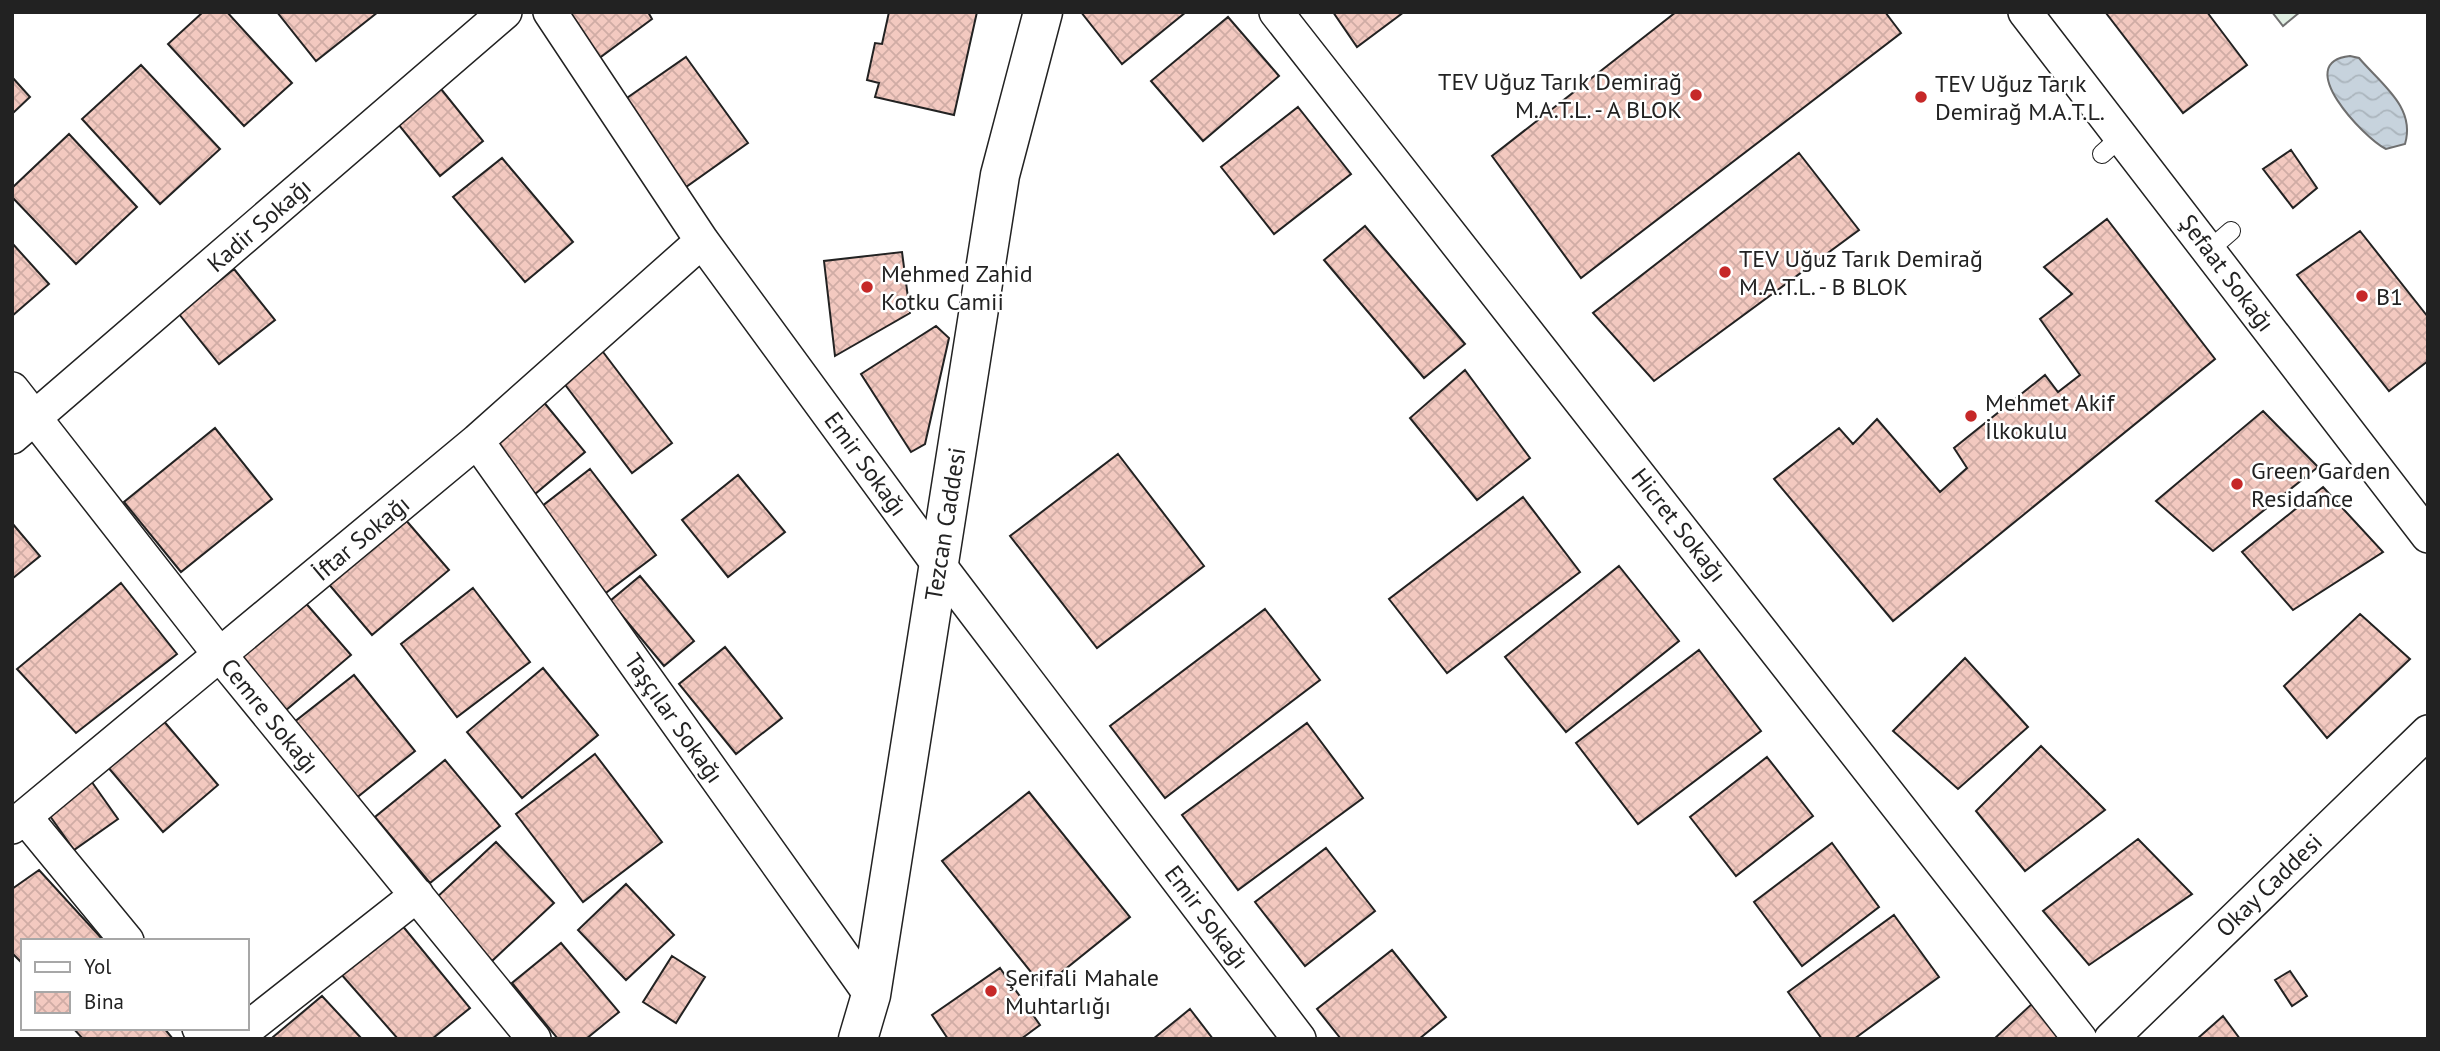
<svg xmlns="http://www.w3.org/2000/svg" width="2440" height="1051" font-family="'PT Sans',sans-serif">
  <defs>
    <pattern id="water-waves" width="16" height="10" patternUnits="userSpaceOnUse" patternTransform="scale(1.75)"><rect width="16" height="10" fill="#c7d3dd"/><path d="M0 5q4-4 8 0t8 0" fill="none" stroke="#abb5bd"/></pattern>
    <pattern id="building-cross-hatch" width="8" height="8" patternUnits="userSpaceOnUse" patternTransform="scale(1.75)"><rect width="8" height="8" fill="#f3c9c0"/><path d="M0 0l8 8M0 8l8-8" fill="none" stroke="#d0aca5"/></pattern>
  </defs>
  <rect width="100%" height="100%" fill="#fff"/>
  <path fill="#e0efe3" stroke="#6f6f6f" stroke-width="2" d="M2272,12H2300L2283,26Z"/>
  <path fill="url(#water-waves)" stroke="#6f6f6f" stroke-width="2" d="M2350,56L2359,58C2381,84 2416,107 2405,144L2386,149C2364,138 2291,62 2350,56Z"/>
  <path fill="url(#building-cross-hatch)" stroke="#222" stroke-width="2" d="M203,12H227L292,83L244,126L168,44Z
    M277,12H378L316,61Z
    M563,12H648L652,19L598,59Z
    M889,12H977L954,115L875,97L879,83L867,80L875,43L882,44Z
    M1081,12H1186L1122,64Z
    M1333,12H1404L1357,47Z
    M1676,12H1885L1901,33L1581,278L1492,156Z
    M2207,12L2247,65L2183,113L2106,13Z
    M1228,17L1279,76L1203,141L1151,81Z
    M686,57L748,143L686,187L624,100Z
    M141,65L220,149L160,204L82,119Z
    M12,77L30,97L12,114Z
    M437,84L483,141L440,176L394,119Z
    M1298,107L1351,174L1274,234L1221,167Z
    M69,134L137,207L76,264L12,197V188Z
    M2291,150L2317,188L2293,208L2263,169Z
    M1799,153L1859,230L1654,381L1593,313Z
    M502,158L573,242L525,282L453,197Z
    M2107,219L2215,359L1893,621L1774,479L1839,428L1853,444L1877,419L1940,492L1967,468L1954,448L2045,375L2058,392L2080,375L2040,319L2072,294L2044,267Z
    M1365,226L1465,344L1424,378L1324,260Z
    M2360,231L2428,317V361L2389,391L2297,275Z
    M12,243L49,284L12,316Z
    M902,252L910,313L835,356L824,261Z
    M234,269L275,320L219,364L179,314Z
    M936,326L949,338L925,444L911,452L861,374Z
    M600,348L672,443L632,473L560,378Z
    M1465,370L1530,458L1477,500L1410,418Z
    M542,400L585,452L535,494L492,442Z
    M2263,411L2318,467L2213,551L2156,501Z
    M215,428L272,499L181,572L124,502Z
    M1118,454L1204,566L1097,648L1010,536Z
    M590,469L656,555L603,595L537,510Z
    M738,475L785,532L728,577L682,520Z
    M2323,487L2383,552L2293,610L2242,552Z
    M1523,497L1580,572L1447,673L1389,599Z
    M404,518L449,570L372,635L327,582Z
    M12,523L40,556L12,579Z
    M1619,566L1679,641L1566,732L1505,657Z
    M640,576L694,641L664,666L610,601Z
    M121,583L177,654L76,733L17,669Z
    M473,588L530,662L457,717L401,644Z
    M303,600L351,655L285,711L238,656Z
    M1265,609L1320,680L1165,798L1110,726Z
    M2360,614L2410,659L2327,738L2284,686Z
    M725,647L782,718L736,754L679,684Z
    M1699,650L1761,731L1638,824L1576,743Z
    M1965,658L2028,727L1958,789L1893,731Z
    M543,668L598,735L522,798L467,732Z
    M354,675L415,751L355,799L293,723Z
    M162,719L218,785L163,832L107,766Z
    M1307,723L1363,798L1238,890L1182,815Z
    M2041,746L2105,810L2025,871L1976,811Z
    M595,754L662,842L583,902L516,814Z
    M1767,757L1813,816L1736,876L1690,817Z
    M445,760L500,826L430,883L375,817Z
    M89,778L118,819L74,850L45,809Z
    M1029,792L1130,917L1043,987L942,861Z
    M2138,839L2192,894L2089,965L2043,911Z
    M496,842L554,903L492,961L434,900Z
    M1832,843L1879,907L1802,966L1754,902Z
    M1326,848L1375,911L1305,966L1255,902Z
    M39,870L104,941H23V964L12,953V889Z
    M626,884L674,935L626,980L578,930Z
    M1894,915L1939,977L1854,1039H1822L1788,992Z
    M401,924L470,1008L432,1039H398L341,974Z
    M561,943L619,1012L586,1039H558L512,983Z
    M1392,950L1446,1017L1419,1039H1341L1317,1009Z
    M672,956L705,977L676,1023L643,1002Z
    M1000,968L1040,1025L1021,1039H948L932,1015Z
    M2290,971L2307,996L2292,1006L2275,980Z
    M322,996L362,1039H274L273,1037Z
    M2034,1002L2063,1039H1994Z
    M1190,1009L1213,1039H1153Z
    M2223,1016L2240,1039H2197Z
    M73,1028H164L173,1039H83Z"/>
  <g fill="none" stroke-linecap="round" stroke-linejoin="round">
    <g stroke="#222" stroke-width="20">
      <path id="service" d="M2102,154L2122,136
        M2209,250L2231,231"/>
    </g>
    <g stroke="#222" stroke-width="36">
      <path id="minor" d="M550,12L702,241L939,565L1299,1039
        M1276,12L2080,1039
        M2025,12L2428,536
        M12,389L220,655L534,1039
        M12,437L505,12
        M477,441L871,995
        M25,817L127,941
        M12,827L477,441L702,241
        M199,1028L208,1039
        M234,1039L417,895
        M2111,1039L2428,732"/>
    </g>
    <g stroke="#222" stroke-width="41">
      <path id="tertiary" d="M858,1039L871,995L1000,175L1043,12"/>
    </g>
    <use href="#service" stroke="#fff" stroke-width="18"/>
    <use href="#minor" stroke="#fff" stroke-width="33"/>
    <use href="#tertiary" stroke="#fff" stroke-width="38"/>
  </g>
  <g fill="#c62828" stroke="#fff" stroke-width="2.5">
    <circle cx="1696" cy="95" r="7"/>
    <circle cx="1921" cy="97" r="7"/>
    <circle cx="1725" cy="272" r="7"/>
    <circle cx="867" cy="287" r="7"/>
    <circle cx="2362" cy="296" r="7"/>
    <circle cx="1971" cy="416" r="7"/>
    <circle cx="2237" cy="484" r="7"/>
    <circle cx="991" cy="991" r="7"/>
  </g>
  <g text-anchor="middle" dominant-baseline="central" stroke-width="5" stroke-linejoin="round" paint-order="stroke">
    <g font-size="24" fill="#222" stroke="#fff" text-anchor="start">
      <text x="1682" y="81" text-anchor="end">TEV Uğuz Tarık Demirağ<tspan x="1682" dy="28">M.A.T.L. - A BLOK</tspan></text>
      <text x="1935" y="83">TEV Uğuz Tarık<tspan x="1935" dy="28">Demirağ M.A.T.L.</tspan></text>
      <text x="1739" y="258">TEV Uğuz Tarık Demirağ<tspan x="1739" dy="28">M.A.T.L. - B BLOK</tspan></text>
      <text x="881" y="273">Mehmed Zahid<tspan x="881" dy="28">Kotku Camii</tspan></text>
      <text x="2376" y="296">B1</text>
      <text x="1985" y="402">Mehmet Akif<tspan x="1985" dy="28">İlkokulu</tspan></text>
      <text x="2251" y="470">Green Garden<tspan x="2251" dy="28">Residance</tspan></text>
      <text x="1005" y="977">Şerifali Mahale<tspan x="1005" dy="28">Muhtarlığı</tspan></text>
    </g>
    <g font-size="24" fill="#222" stroke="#fff">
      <text transform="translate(259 225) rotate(-41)">Kadir Sokağı</text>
      <text transform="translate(2227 273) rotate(53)">Şefaat Sokağı</text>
      <text transform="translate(866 464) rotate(54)">Emir Sokağı</text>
      <text transform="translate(945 524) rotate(-81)">Tezcan Caddesi</text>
      <text transform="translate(1679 525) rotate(52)">Hicret Sokağı</text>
      <text transform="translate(361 538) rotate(-40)">İftar Sokağı</text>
      <text transform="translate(270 716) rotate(51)">Cemre Sokağı</text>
      <text transform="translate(674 718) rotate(55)">Taşçılar Sokağı</text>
      <text transform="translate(2269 885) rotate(-44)">Okay Caddesi</text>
      <text transform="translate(1207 917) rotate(53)">Emir Sokağı</text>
    </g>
  </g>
  <rect width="2440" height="1051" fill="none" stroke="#222222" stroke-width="28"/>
  <rect x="21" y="939" width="228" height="91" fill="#ffffff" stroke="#a7a7a7" stroke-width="2"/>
  <rect x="35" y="962" width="35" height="10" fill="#ffffff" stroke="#a7a7a7" stroke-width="2"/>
  <text x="84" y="974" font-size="21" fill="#222222">Yol</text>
  <rect x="35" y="992" width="35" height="21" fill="url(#building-cross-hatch)" stroke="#a7a7a7" stroke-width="2"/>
  <text x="84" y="1009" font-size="21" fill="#222222">Bina</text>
</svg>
